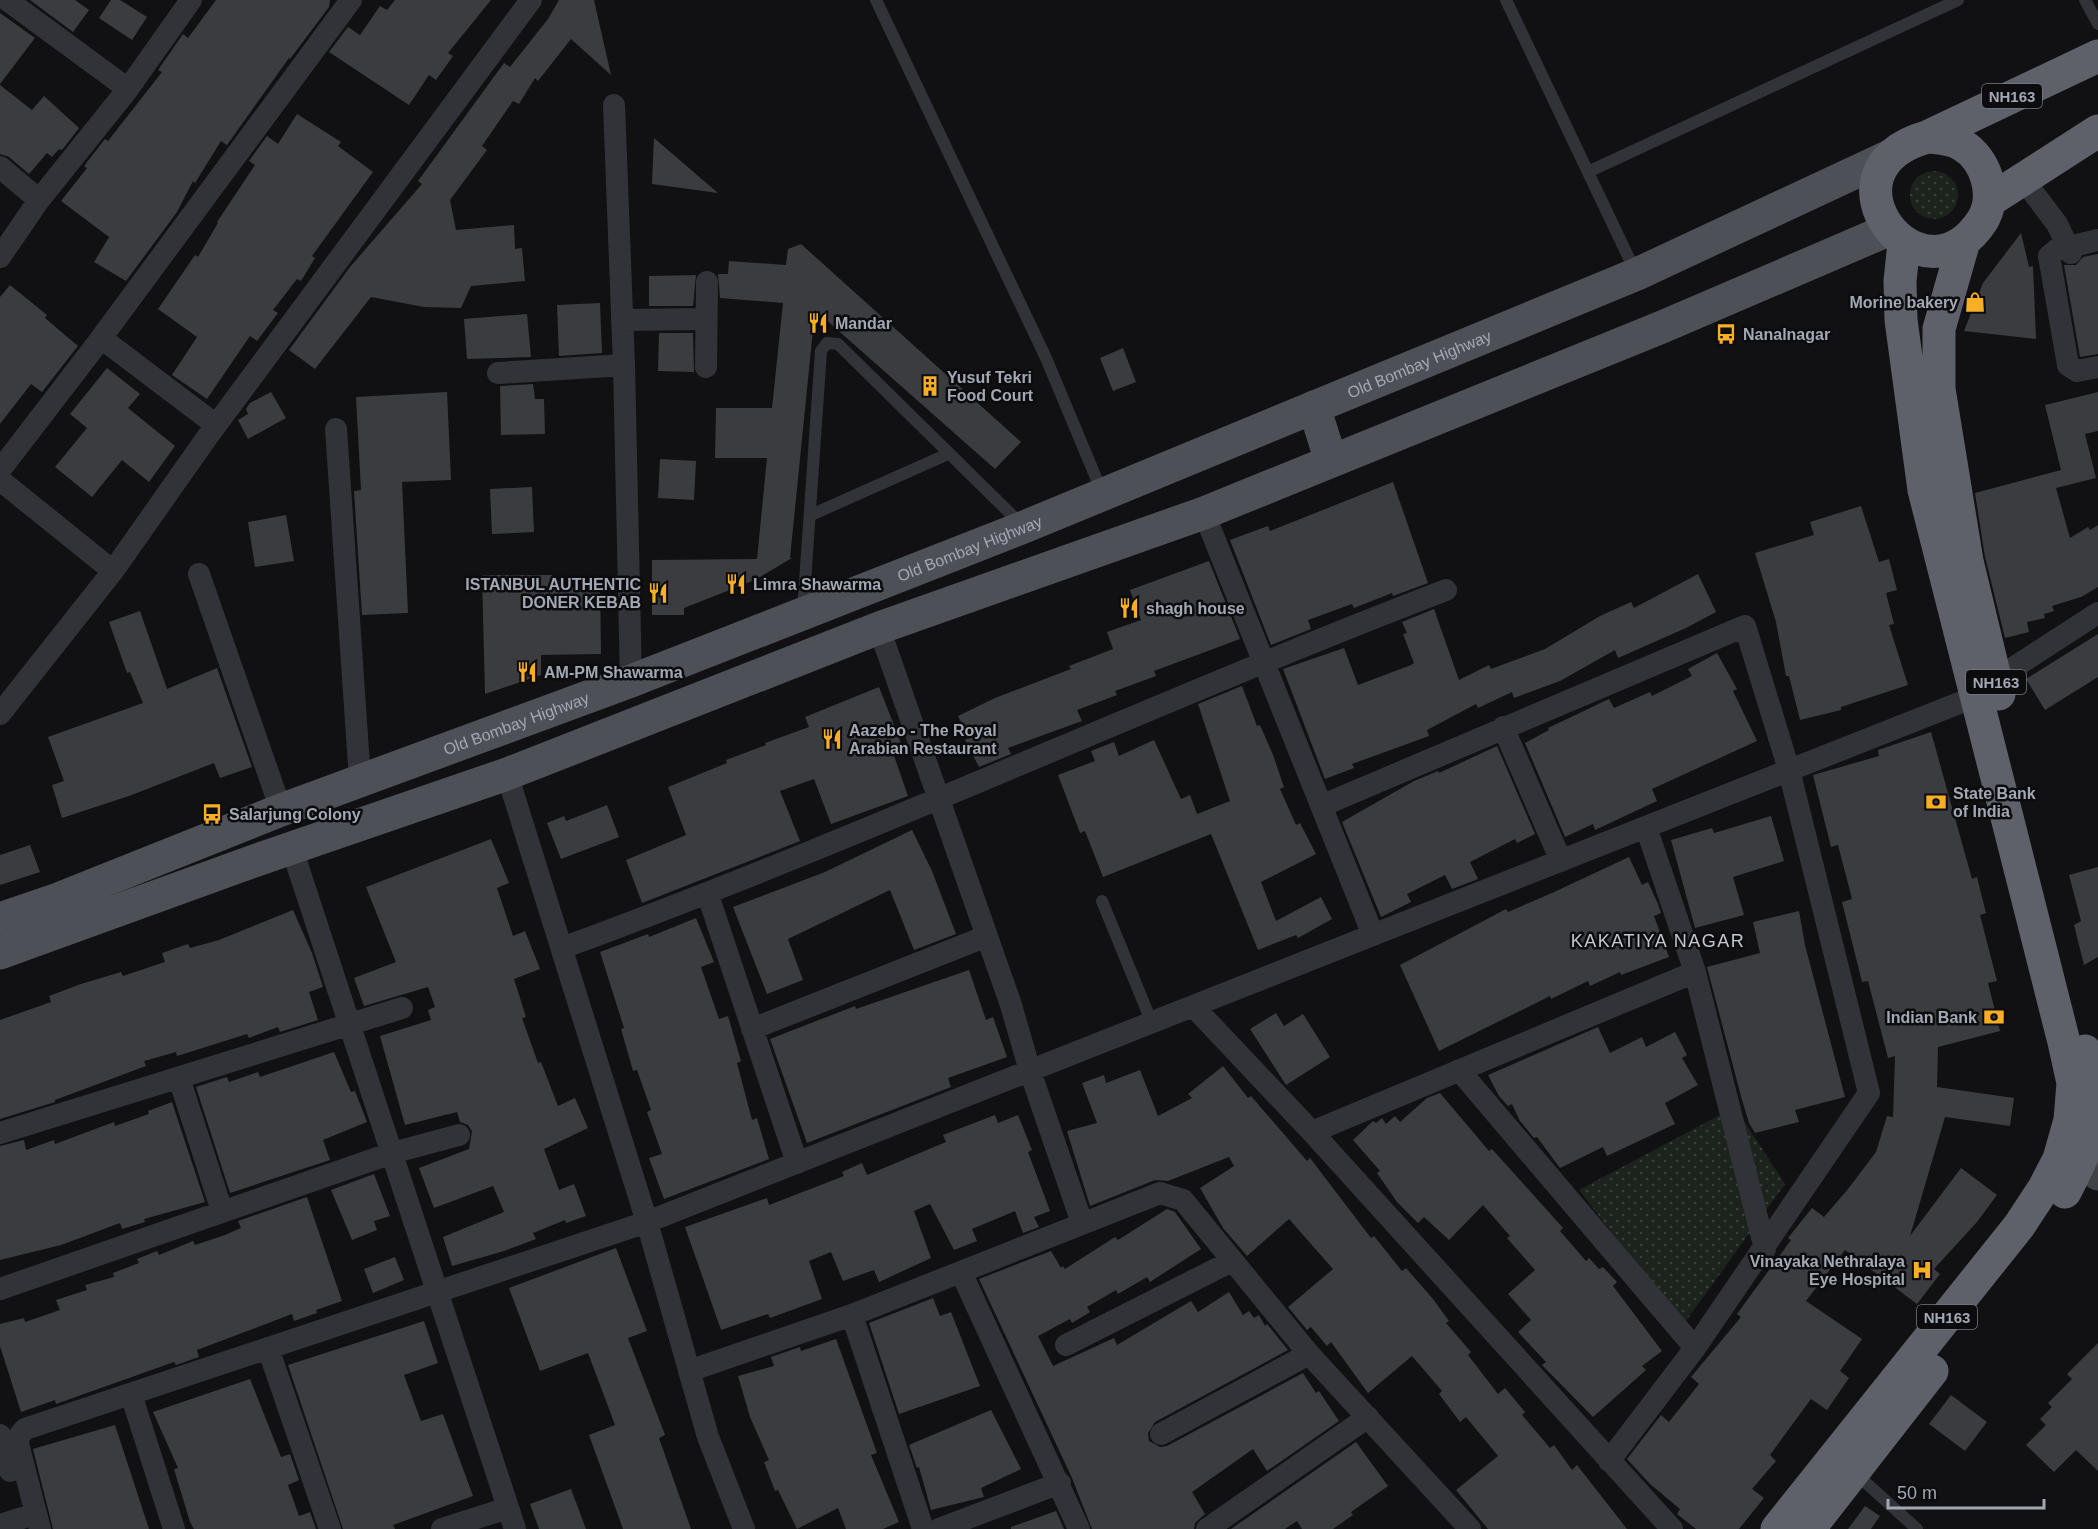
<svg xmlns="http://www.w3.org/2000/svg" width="2098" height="1529" font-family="Helvetica,sans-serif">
  <defs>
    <pattern id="grass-dots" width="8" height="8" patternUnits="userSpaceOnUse" patternTransform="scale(1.5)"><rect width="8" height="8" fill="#1c231c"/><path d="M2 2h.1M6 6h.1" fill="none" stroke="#3a403b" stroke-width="1.8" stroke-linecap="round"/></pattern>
  </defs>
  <rect width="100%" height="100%" fill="#111113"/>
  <path fill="url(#grass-dots)" d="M1910 195a24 24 0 1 1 48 0a24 24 0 1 1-48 0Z
    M1735,1107L1785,1184L1683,1325L1579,1190Z"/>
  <path fill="#3b3c40" d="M30,0H75L89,10L73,32Z
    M111,0H120L147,17L132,40L99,18Z
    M216,0H330L329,7L290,59L289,58L227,145L221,141L195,183L193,181L177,212L126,281L94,262L109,237L61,201L87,168L84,166L105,139L108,141L162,72L158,70L183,34L188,38Z
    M395,0H491L448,53L453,56L436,80L429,75L409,105L329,52L348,27L360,35L380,6L387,10Z
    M559,0H594L611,75L571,39L538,81L535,78L519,104L513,101L482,146L487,150L450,200L456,230L514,225L515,249L522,248L525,281L471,286L461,308L424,307L371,297L315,369L289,350L350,267L422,184L418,181L504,63L510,67L548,19Z
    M0,13L35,38L0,84Z
    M0,85L32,110L44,96L79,128L62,150L59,149L52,157L47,153L29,174L9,157L0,154Z
    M297,114L341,142L338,146L373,172L312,256L315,258L301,281L297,279L273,310L278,313L257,341L250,336L207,399L172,375L197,337L158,309L195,255L198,257L218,223L217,222L255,165L249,161L267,136L278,144Z
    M654,138L718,193L652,184Z
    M2021,233L2029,267L2033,266L2036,339L1964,331L1983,283Z
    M801,244L1021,442L995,469L815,310L790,558H792L755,580L684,608V615H652V560L757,559L767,458H715L716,408H772L783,303L720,298L718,274H728L729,261L786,265L788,249Z
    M2098,254V354L2080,357L2064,265H2076L2083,257Z
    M696,275L693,306H649V276Z
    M10,285L47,315L45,318L78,346L42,392L31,384L0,424V297Z
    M600,303L602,353L559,356L557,305Z
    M527,314L531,357L467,359L464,319Z
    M659,333H693L694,372L658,371Z
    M1123,348L1136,382L1113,391L1100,358Z
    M107,368L140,394L128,408L175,446L149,482L122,460L92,497L55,467L87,428L70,414Z
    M533,384L535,399H544L545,434L501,435L500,386Z
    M271,392L286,418L248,439L238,420L248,414L246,409L250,403Z
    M447,392L451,480L402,482L408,613L362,615L354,491L361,490L356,397Z
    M2098,392V431L2085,434L2096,478L2056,488L2070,538L2088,527L2090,530L2098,525V587L2081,597L2052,606L2054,611L2044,614L2045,618L2027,622L2029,632L2005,638L1985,557L1975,493L2061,470L2045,405Z
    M660,459L696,461L694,500L658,498Z
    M1393,482L1428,583L1393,596L1392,593L1354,608L1352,604L1308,620L1311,629L1271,645L1230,540L1268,526L1270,531Z
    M532,487L534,532L492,534L490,489Z
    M1861,506L1879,562L1889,559L1897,590L1886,593L1894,624L1889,625L1908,685L1841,707V710L1800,720L1789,676H1786L1776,622L1755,553L1814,535L1810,522Z
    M286,515L294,561L255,567L248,522Z
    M1209,561L1240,639L1154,671L1156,676L1115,691L1117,695L1077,710L1082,721L1008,748L1011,754L979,767L965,740L969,738L958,716L995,698L1071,669L1069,666L1113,649L1107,632L1141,620L1130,590Z
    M1698,574L1716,612L1686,628L1618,658L1615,650L1560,681L1514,698L1512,692L1478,708L1476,704L1427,730L1429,736L1352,764L1354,768L1325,779L1283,669L1344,648L1358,685L1411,665L1414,663L1403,634L1407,633L1402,622L1434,609L1459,680L1489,665L1491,669L1545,649L1600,616L1631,602L1634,608Z
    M482,575H552V580L600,579L601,654L541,655V675L485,694Z
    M140,611L167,689L217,668L252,767L220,778L214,763L129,796L62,818L52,785L64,781L48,737L143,703L130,672L127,673L109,622Z
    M2098,634V677L2045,710L2026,679Z
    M1717,653L1737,689L1733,691L1757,741L1652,789L1657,801L1595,830L1593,824L1565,837L1525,743L1549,730L1548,728L1609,699L1614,708L1650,692L1652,696L1692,676L1688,669Z
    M1242,686L1257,726L1260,725L1273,755L1284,787L1280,789L1296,825L1300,823L1316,854L1261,882L1276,921L1321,897L1332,919L1298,938L1296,935L1258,950L1211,834L1103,877L1085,831L1080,833L1058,775L1095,761L1091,751L1114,742L1119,756L1154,740L1181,799L1190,795L1197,814L1230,801L1198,704Z
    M879,687L901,743L891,747L908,796L831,824L814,779L780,791L800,841L642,903L626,860L686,835L668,787L727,763L726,760L766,745L765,743L809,727L805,717Z
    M1931,732L1972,879L1977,877L1986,913L1980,915L1997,981L1988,983L2000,1031L1938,1047L1937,1087L2014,1098L2010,1126L1945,1117L1910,1236L1961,1168L1997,1195L1977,1222L1934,1269L1940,1274L1917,1304L1845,1250L1806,1301L1862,1339L1840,1371L1849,1378L1827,1410L1811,1399L1770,1455L1776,1461L1752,1489L1764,1498L1739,1529H1696L1677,1514L1680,1509L1650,1484L1627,1459L1661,1415L1669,1422L1699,1384L1691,1377L1741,1317L1737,1314L1791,1240L1788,1238L1812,1208L1824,1217L1848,1189L1876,1152L1887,1116L1893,1117L1895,1056L1888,1058L1868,981L1862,982L1842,902L1852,899L1838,845L1831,847L1813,775L1879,756L1878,750Z
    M1497,746L1535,834L1517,843L1515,839L1470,862L1478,879L1452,889L1445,875L1407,894L1411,902L1381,917L1342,822L1414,781L1438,771L1439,773Z
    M607,805L619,837L561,859L547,823L564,816L566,821Z
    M1771,816L1784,861L1733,877L1744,915L1695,928L1671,840L1712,828L1714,833Z
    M912,830L932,871L956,934L914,950L890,890L788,939L803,980L767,994L733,907L825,872Z
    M491,839L509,883L497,888L513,936L525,931L540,969L514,979L526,1017L522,1018L538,1063L541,1062L558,1106L575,1098L588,1128L544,1149L559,1190L574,1184L586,1216L566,1223L565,1220L533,1233L536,1239L504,1251L452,1266L443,1237L504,1212L493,1186L434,1208L419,1168L469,1149L472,1131L468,1125L460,1122L457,1112L405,1125L380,1036L431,1020L428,1010L435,1007L428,987L364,1006L354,978L396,962L366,887Z
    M30,845L40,872L0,885V855Z
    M1629,857L1642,885L1648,882L1658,904L1661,913L1654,916L1669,957L1621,975L1620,972L1590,986L1588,981L1551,999L1550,996L1439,1051L1400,965L1506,909L1508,912L1552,893Z
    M2098,867V957L2084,965L2074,925L2081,921L2069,875Z
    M293,910L312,953L323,987L309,992L318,1020L280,1032L278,1027L249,1038L247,1034L177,1056L176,1052L144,1061L146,1066L55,1100V1102L0,1119V1020L51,1002L49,996L81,984L121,972L123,976L165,962L162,953L188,944L190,948L219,940Z
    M1799,911L1805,945L1845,1097L1795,1110L1799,1122L1755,1133L1749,1123L1742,1100L1707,967L1760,953L1753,922Z
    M696,918L714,962L701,967L719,1019L728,1016L741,1061L737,1063L752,1120L757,1118L769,1159L664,1199L649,1158L662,1154L647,1112L651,1110L637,1070L633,1071L621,1029L624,1028L600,952L648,934L649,937Z
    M969,970L986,1020L993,1017L1007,1057L948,1078L951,1087L807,1143L770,1039L855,1006L856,1009Z
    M1276,1013L1284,1026L1303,1014L1330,1057L1286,1085L1250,1029Z
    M1598,1027L1610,1053L1642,1037L1646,1047L1675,1032L1687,1055L1682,1058L1698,1085L1665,1103L1675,1124L1607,1156L1603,1147L1560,1168L1537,1137L1534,1138L1520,1121L1512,1104L1508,1106L1499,1096L1488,1075Z
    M334,1052L351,1092L355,1091L367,1122L323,1140L330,1160L230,1193L196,1087L227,1077L229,1082L258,1072L260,1077Z
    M1223,1066L1248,1098L1251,1096L1307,1161L1310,1158L1371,1238L1374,1236L1402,1271L1406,1268L1433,1299L1449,1321L1446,1323L1471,1352L1468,1355L1498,1394L1505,1388L1525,1412L1522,1415L1550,1448L1554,1445L1572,1470L1577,1465L1627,1529H1488L1456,1490L1498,1456L1466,1417L1460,1422L1439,1394L1442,1391L1412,1356L1368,1393L1331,1342L1327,1346L1311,1327L1307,1330L1288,1307L1333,1269L1289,1219L1247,1256L1223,1228L1200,1188L1234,1166L1229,1157L1168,1181L1155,1180L1090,1206L1067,1131L1097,1123L1082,1083L1104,1075L1106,1083L1140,1070L1158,1116L1192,1098L1188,1094Z
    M1440,1093L1489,1151L1492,1149L1563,1228L1560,1231L1586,1261L1589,1258L1599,1269L1603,1267L1617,1282L1613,1286L1662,1351L1642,1366L1646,1370L1593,1417L1542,1365L1546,1362L1518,1332L1531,1320L1508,1294L1535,1270L1507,1238L1510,1236L1483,1205L1449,1240L1424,1217L1418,1223L1397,1202L1377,1173L1380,1171L1353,1140L1373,1121L1376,1123L1382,1118L1386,1124L1395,1116L1400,1122L1427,1098Z
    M172,1102L205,1202L144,1219L145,1222L122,1229L120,1223L61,1245L0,1260V1146L24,1140L26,1150L54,1140L55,1144L114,1122L115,1126L149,1114L148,1111Z
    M995,1115L998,1123L1018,1115L1032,1150L1028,1152L1050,1211L1034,1217L1039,1227L1023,1233L1015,1211L972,1229L977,1241L954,1250L930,1204L914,1211L931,1258L879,1282L874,1270L843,1281L831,1252L809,1261L822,1299L770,1318L768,1314L721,1330L685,1227L767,1198L769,1205L844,1176L842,1172L862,1163L867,1175L946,1142L943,1135Z
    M374,1174L390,1216L374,1221L377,1230L352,1240L331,1190Z
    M307,1197L342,1301L316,1310L317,1313L294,1321L292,1314L197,1350L199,1357L176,1365L174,1362L56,1404L55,1400L21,1412L0,1346V1324L24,1318L25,1322L60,1310L56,1300L87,1290L85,1285L114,1277L113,1273L139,1263L137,1259L157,1251L159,1255L193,1241L195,1245L225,1235L241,1228L238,1221Z
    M1167,1209L1175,1212L1201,1249L1150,1282L1147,1277L1118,1294L1116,1290L1087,1307L1090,1312L1072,1323L1070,1319L1038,1336L1053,1366L1114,1338L1117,1345L1191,1301L1198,1312L1229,1292L1243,1315L1249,1311L1254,1318L1259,1315L1265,1326L1267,1324L1288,1350L1155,1422L1148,1433L1149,1441L1160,1447L1167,1446L1303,1373L1316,1393L1319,1391L1339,1421L1267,1471L1253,1449L1192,1492L1205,1514L1195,1523L1194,1529H1092L1072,1478L979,1279L1051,1251L1061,1268L1063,1266L1065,1269L1115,1237L1118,1240Z
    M616,1248L647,1331L628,1338L665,1435L659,1438L691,1529H623L589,1435L615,1425L588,1353L540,1371L509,1288Z
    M395,1257L404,1280L373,1293L364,1269Z
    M933,1298L940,1316L951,1312L980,1386L899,1414L869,1323Z
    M424,1321L438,1363L404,1375L421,1421L443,1414L473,1496L393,1525L395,1529H343L288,1365Z
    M836,1339L877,1453L871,1455L899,1522L883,1529H846L838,1508L797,1529L778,1490L775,1491L764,1462L769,1460L750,1417L738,1376L774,1366L771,1357L800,1347L801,1351Z
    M2098,1343V1471L2076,1450L2054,1472L2026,1445L2046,1425L2040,1419L2052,1407L2048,1403L2072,1379L2067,1374Z
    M250,1379L281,1457L290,1454L299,1480L288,1485L299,1516L310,1512L316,1529H194L190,1522L174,1469L178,1468L153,1412Z
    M1951,1395L1987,1422L1965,1451L1929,1424Z
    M991,1410L1021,1469L981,1488L984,1497L931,1510L919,1467L917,1468L909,1445Z
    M115,1425L149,1529H53L33,1449Z
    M1356,1442L1388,1486L1351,1512L1353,1515L1333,1529H1302L1297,1521L1285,1529H1231Z
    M571,1489L586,1529H539L530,1504Z
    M1865,1506L1880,1516L1871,1529H1848Z
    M1056,1511L1064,1529H1011V1527Z"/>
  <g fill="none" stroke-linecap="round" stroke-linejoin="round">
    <path stroke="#323338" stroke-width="12" d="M876,0L1046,358L1102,492
      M1506,0L1636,273
      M2085,0L2098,24
      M1590,171L1958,0
      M811,515L948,454
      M803,611L821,351L827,343L838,344L1021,524
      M1102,901L1152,1023
      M1855,1473L1917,1529"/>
    <path stroke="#323338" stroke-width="22" d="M7,0L128,89
      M614,105L624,365L631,681
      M0,167L39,200
      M2023,179L2057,224L2071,253
      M2098,240L2056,250L2049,256L2068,365L2077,371L2098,367
      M0,257L39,200L128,89L191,0
      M622,320L706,319
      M101,338L216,425
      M706,367L707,282
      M498,373L624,365
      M336,429L360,780
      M0,470L96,345L351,0
      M0,480L113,571
      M1204,513L1373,935
      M199,574L281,810
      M879,628L1011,1005L1030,1071L1082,1223
      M1996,679L2098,613
      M0,714L113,571L208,436L531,0
      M1503,727L1561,861
      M507,774L647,1222L708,1437L744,1529
      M1321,806L1745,626L1789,770L1869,1093L1695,1348L1609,1461
      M1646,827L1695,972L1765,1249
      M292,849L515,1529
      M708,895L797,1163
      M562,948C861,839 1149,704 1446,590
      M1193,1006L1312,1132L1672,1529
      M752,1029L987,936
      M1459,1070L1695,1348
      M179,1078L222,1211
      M1312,1132L1695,972
      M0,1133L402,1008
      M961,1272L1079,1529
      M0,1289L392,1153L459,1135
      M852,1315L923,1529
      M1066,1345L1232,1261
      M268,1348L330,1529
      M689,1371L852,1315L1160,1193L1183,1200L1309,1354L1470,1529
      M131,1394L174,1529
      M1161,1434L1309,1354
      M0,1435L10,1471
      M0,1525L22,1518
      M40,1529L18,1444L19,1436L25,1429L647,1222L1977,696
      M442,1529L508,1508
      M939,1529L1060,1483
      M1207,1529L1368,1417"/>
    <path stroke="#404248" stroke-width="33" d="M2074,1127L2098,1174"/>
    <g stroke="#4e5057" stroke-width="33">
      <path d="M1314,407L1331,461"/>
      <path id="s1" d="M0,919L58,899L281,810L631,681L1024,527L1637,274L1890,156"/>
      <path d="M0,953L254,861L507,774L879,628L1204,513L1662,327L1888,230"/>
    </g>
    <path stroke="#5e6169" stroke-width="33" d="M1927,137C1939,138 1951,138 1962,145C1986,159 1998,196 1982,221C1921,313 1810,170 1927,137L2098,56
      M1989,201L2098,131
      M1964,241L1939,329V389L1967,561L1999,694
      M2065,1192C2097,1130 2098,1120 2085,1051
      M1777,1529L2019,1226L2044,1188L2059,1159L2070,1120L2073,1083L2064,1042L1924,490L1901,320L1900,281L1904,243
      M1809,1529L1932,1371"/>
  </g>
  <defs>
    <g id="shop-bare" transform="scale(1.62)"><path d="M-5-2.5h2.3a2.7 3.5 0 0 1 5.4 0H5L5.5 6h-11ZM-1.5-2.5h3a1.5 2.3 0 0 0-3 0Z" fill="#f8af25" stroke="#0c0c0e" stroke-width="2.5" paint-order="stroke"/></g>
    <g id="restaurant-bare" transform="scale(1.62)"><path d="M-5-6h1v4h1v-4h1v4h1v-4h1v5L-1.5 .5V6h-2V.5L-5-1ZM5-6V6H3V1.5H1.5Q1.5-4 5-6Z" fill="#f8af25" stroke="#0c0c0e" stroke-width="2.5" paint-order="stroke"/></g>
    <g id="bus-bare" transform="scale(1.62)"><path d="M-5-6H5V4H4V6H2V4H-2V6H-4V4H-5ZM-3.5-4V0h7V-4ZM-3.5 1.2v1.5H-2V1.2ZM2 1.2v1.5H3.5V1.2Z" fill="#f8af25" stroke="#0c0c0e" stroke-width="2.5" paint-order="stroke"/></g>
    <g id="building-bare" transform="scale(1.62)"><path d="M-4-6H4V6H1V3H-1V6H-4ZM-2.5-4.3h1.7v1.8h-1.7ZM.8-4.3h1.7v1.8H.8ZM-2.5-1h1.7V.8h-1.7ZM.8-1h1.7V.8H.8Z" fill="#f8af25" stroke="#0c0c0e" stroke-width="2.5" paint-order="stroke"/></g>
    <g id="bank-bare" transform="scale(1.62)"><path d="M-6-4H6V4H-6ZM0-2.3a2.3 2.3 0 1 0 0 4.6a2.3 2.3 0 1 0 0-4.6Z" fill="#f8af25" stroke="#0c0c0e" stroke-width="2.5" paint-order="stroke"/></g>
    <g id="hospital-bare" transform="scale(1.62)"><path d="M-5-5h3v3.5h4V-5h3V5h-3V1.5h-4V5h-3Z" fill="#f8af25" stroke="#0c0c0e" stroke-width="2.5" paint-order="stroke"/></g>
  </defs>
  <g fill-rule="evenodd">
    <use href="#shop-bare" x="1975" y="302"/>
    <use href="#restaurant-bare" x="818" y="323"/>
    <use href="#bus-bare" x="1726" y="334"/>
    <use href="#building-bare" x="930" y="386"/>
    <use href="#restaurant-bare" x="736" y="584"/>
    <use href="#restaurant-bare" x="658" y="593"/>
    <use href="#restaurant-bare" x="1129" y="608"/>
    <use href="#restaurant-bare" x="527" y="672"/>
    <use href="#restaurant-bare" x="832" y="739"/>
    <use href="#bank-bare" x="1936" y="802"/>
    <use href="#bus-bare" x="212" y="814"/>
    <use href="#bank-bare" x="1994" y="1017"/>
    <use href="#hospital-bare" x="1922" y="1270"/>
  </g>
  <g text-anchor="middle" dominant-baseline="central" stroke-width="5" stroke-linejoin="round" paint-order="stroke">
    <g fill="#0c0c0e" stroke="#757982" stroke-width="1.5">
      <rect x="1982" y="84" width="60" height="24" rx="4.5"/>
      <rect x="1966" y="670" width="60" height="24" rx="4.5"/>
      <rect x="1917" y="1305" width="60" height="24" rx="4.5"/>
    </g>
    <g font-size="15" font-weight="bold" fill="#a2a8b4">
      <text x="2012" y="96">NH163</text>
      <text x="1996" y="682">NH163</text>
      <text x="1947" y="1317">NH163</text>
    </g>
    <g font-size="16" font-weight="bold" fill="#a2a8b4" stroke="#0c0c0e" text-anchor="start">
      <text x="1958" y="302" text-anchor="end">Morine bakery</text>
      <text x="835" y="323">Mandar</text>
      <text x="1743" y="334">Nanalnagar</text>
      <text x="947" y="377">Yusuf Tekri<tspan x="947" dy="18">Food Court</tspan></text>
      <text x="641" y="584" text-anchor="end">ISTANBUL AUTHENTIC<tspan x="641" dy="18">DONER KEBAB</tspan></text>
      <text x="753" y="584">Limra Shawarma</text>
      <text x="1146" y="608">shagh house</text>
      <text x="544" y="672">AM-PM Shawarma</text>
      <text x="849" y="730">Aazebo - The Royal<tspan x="849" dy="18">Arabian Restaurant</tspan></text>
      <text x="1953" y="793">State Bank<tspan x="1953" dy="18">of India</tspan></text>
      <text x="229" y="814">Salarjung Colony</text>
      <text x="1977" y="1017" text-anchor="end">Indian Bank</text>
      <text x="1905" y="1261" text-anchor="end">Vinayaka Nethralaya<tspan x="1905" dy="18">Eye Hospital</tspan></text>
    </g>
    <g font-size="16" fill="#a2a8b4" stroke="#0c0c0e">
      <text stroke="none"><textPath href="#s1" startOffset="1524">Old Bombay Highway</textPath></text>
      <text stroke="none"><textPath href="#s1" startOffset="1038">Old Bombay Highway</textPath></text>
      <text stroke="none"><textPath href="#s1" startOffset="552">Old Bombay Highway</textPath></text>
    </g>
    <g font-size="18" letter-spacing="1.5" fill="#c3c7d0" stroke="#0c0c0e">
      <text x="1658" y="941">KAKATIYA NAGAR</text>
    </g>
  </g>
  <path d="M1888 1499v9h156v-9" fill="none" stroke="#a2a8b4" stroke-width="3"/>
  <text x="1897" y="1499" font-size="18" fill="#a2a8b4" stroke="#0c0c0e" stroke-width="4.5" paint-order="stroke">50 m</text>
</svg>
